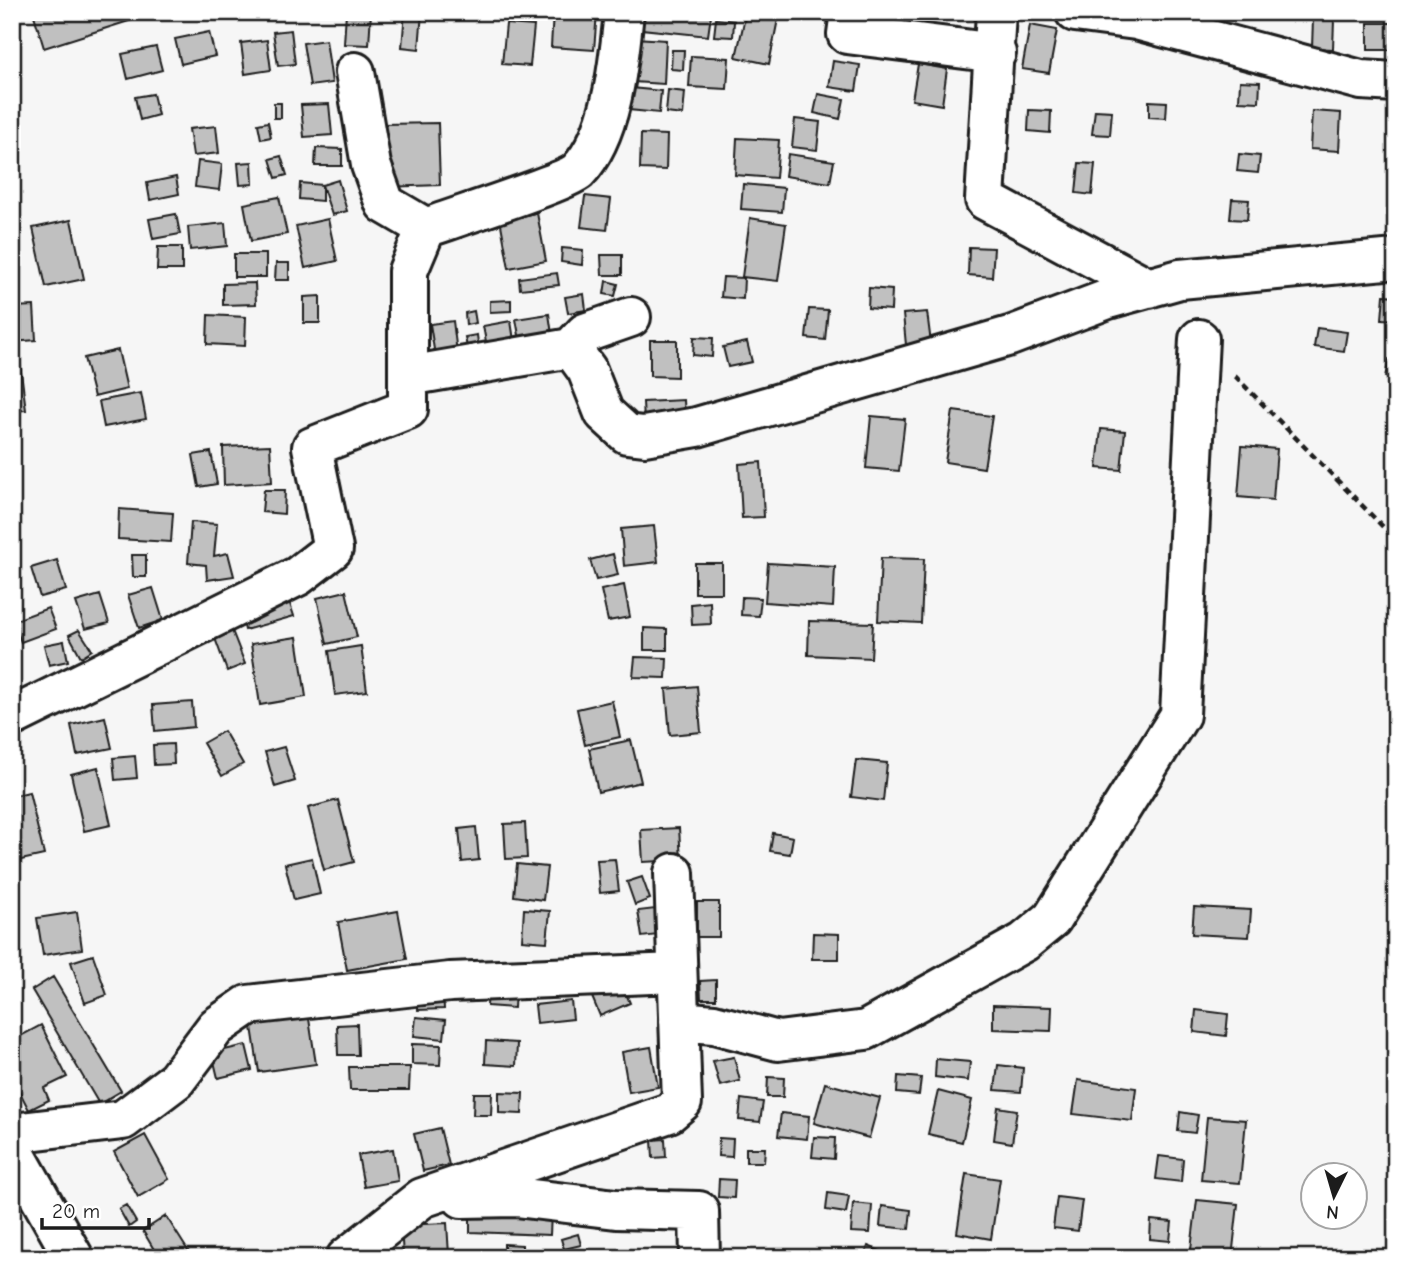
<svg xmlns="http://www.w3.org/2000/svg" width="1408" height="1270" font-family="'Comic Neue',sans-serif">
  <rect width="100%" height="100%" fill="#f6f6f6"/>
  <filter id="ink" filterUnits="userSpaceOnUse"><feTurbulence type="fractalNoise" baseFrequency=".0143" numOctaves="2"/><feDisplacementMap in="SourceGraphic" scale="14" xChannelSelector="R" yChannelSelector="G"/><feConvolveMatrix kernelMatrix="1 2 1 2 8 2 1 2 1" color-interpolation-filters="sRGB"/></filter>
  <g filter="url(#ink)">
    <path fill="#c0c0c0" stroke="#1c1c1c" stroke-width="2" d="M33,12H133L135,19L44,48Z
      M346,12H371L369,45L344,44Z
      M405,12H422L419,49L402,47Z
      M553,12H597L594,50L551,47Z
      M644,12L711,15L708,36L642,29Z
      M894,12H926L925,36L892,33Z
      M746,13L778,19L769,64L736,57Z
      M716,19L734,21L733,37L714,36Z
      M1313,19L1334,20L1333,49L1312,48Z
      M1368,23H1396V50H1368Z
      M506,24L534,26L530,66L502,64Z
      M1030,25L1057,30L1049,73L1022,69Z
      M291,30L295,64L278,66L273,32Z
      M209,32L215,56L181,64L175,39Z
      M635,38L666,40L664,84L633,82Z
      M267,40L271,70L245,74L241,43Z
      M326,40L332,83L310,86L303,43Z
      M156,47L162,70L128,79L122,54Z
      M672,50H684L683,70L671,69Z
      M691,56L729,58L727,89L689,87Z
      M833,61L860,65L856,91L829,87Z
      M918,64L947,69L942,105L912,100Z
      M1240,81L1260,82L1259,102L1239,101Z
      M631,88L661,91L659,113L629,110Z
      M668,90L685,92L683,115L666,113Z
      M153,94L158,115L140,120L135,97Z
      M818,94L844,99L840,119L814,113Z
      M1149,101L1167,102L1166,118L1149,117Z
      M274,103H281V118H274Z
      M329,104L332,135L304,137L301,105Z
      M1029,110L1051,111L1050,133L1028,131Z
      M1095,110L1112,111L1110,135L1092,134Z
      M1312,111L1341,113L1339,151L1310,149Z
      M795,119L820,122L817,150L792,147Z
      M268,122L271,137L261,139L258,124Z
      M438,123L440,185L386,187L384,124Z
      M216,126L219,153L193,156L189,129Z
      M641,134L667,135L666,170L640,169Z
      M737,138L779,140L776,178L735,175Z
      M316,148L342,149V166H315Z
      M788,154L834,161L830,183L785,176Z
      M1239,154L1260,156L1258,173L1237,171Z
      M281,156L287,175L276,178L270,159Z
      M198,161L222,164L219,190L195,187Z
      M252,162L253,184L240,185L238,163Z
      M1079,163L1095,164L1092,195L1076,193Z
      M176,177L179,194L150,200L147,183Z
      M338,180L347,211L332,215L322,185Z
      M300,183L322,185V201L299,199Z
      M743,184L784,188L782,212L741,209Z
      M585,196L611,199L607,230L581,227Z
      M279,197L287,234L251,241L244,204Z
      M1232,199L1249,200L1247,220L1230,219Z
      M537,213L546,261L509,268L500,219Z
      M176,214L180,234L153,239L149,219Z
      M750,218L786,224L778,281L742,277Z
      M328,219L337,261L305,268L296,226Z
      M71,220L84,279L46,287L33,228Z
      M225,223L227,246L190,250L188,227Z
      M158,247H182V270H157Z
      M969,247L994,248L992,277L968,275Z
      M562,248L583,250L582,265L561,262Z
      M234,254H266V277H234Z
      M601,255H622V275H602Z
      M276,263H289V280H275Z
      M557,273L559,285L520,289L519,278Z
      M723,277L744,278L743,299L721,297Z
      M606,281L618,284L615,296L604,294Z
      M255,283L256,304L223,305V284Z
      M869,288L892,290L891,310L868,308Z
      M584,294L586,310L568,313L565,297Z
      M1384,295L1396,296V320L1382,319Z
      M320,296V323H304V297Z
      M511,300V311L490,312V301Z
      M34,306L36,340L12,342V307Z
      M809,309L828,310L825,340L806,338Z
      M474,311L476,323L466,325L465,313Z
      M927,312L931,343L906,345L903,314Z
      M549,314L553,341L521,346L516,319Z
      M208,315L246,317L245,346L207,344Z
      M453,321L457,353L435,356L430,324Z
      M511,321L515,347L488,352L483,326Z
      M1317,328L1347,332L1344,351L1314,347Z
      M477,335L479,351L468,353L465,337Z
      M694,337L713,338L712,357L693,355Z
      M650,340H677V377L650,376Z
      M747,342L752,362L728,367L723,347Z
      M118,350L127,389L94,397L84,358Z
      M1389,359L1396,360V379L1385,377Z
      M20,364L26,410L12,411V365Z
      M141,393L146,419L104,427L99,401Z
      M684,400L685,420L644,422L643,402Z
      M953,411L992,416L984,468L945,462Z
      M871,416L905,419L899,471L866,468Z
      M1101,429L1125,431L1121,470L1097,468Z
      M270,445L272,482L224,485L223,447Z
      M1242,446L1277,449L1273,500L1238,497Z
      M211,452L217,484L199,487L193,455Z
      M761,462L764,517L742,518L739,464Z
      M264,490H285L284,514L262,512Z
      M119,509L173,513L171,542L118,539Z
      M191,522L217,524L214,556L228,553L234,576L207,580L206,565L188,563Z
      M654,526L658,562L624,566L621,529Z
      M613,554L618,575L596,580L590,560Z
      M132,555H146V577H133Z
      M881,558L924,559L921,623L878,621Z
      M57,560L66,590L40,597L31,568Z
      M695,563H722V593H695Z
      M768,563L835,567L833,607L765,602Z
      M624,585L630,617L608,621L601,590Z
      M153,588L163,620L139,628L128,595Z
      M346,591L357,637L327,644L317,598Z
      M100,595L109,623L85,629L76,602Z
      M742,597L761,598L759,616L741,615Z
      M289,601L294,616L245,630L241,614Z
      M710,602L711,624L692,625L691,604Z
      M48,608L56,629L21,642L13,621Z
      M809,621L873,623L871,658L808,655Z
      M229,623L245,664L227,671L212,630Z
      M644,628L667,629V650H644Z
      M79,630L92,650L81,657L69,635Z
      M297,637L306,697L260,705L251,644Z
      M64,641L68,661L49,665L44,645Z
      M361,646L367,691L335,695L329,651Z
      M635,657L667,658L666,678L633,677Z
      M697,686L701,732L670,735L666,689Z
      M612,701L620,737L585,745L577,709Z
      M192,702L194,727L155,731L153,705Z
      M105,717L112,748L77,755L71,725Z
      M224,731L243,764L222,776L203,743Z
      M631,740L641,782L598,792L589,749Z
      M173,744L174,764L154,765L153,745Z
      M284,747L295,781L275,787L265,752Z
      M135,756L137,778L115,780L113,758Z
      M856,760L887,763L883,801L851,797Z
      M98,767L111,825L84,831L71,774Z
      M29,792L44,855L12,862V796Z
      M338,800L354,862L324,870L308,808Z
      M525,823L527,858L506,859L504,824Z
      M476,827L479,860L462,862L459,829Z
      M679,828L681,860L643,862L641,830Z
      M773,833L793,837L790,854L770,851Z
      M312,858L320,894L294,900L285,864Z
      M615,859L619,891L600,893L597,860Z
      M517,864L547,867L543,900L514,896Z
      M642,877L650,899L635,905L627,882Z
      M697,902H719V937H697Z
      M1194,907L1251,910L1249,937L1192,934Z
      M524,909L550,911L547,942L522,940Z
      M655,909L658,935L642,937L638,911Z
      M398,911L407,959L347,970L338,922Z
      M77,912L82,949L43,955L37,918Z
      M813,933L839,934V959H812Z
      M93,955L107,995L85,1003L71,962Z
      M53,977L121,1091L99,1104L32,990Z
      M716,980V999H701L700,981Z
      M622,984L630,1003L600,1016L592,997Z
      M488,988L515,989L514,1008L487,1006Z
      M443,991L444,1009L418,1010V992Z
      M571,1001L573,1019L537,1023L535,1005Z
      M993,1005L1052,1007L1051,1031L993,1029Z
      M307,1006L316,1064L259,1072L250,1014Z
      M1196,1010L1228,1014L1226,1036L1194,1032Z
      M416,1017L446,1020L444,1039L414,1036Z
      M357,1024L358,1055H338L337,1025Z
      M41,1025L67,1077L44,1088L49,1100L29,1110L12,1077V1028L17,1038Z
      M486,1041L517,1043L516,1066L485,1064Z
      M412,1044L441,1045L440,1065L412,1064Z
      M246,1045L252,1070L218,1078L212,1053Z
      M651,1047L658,1087L629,1092L622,1052Z
      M734,1057L740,1081L720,1086L713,1061Z
      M936,1059L970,1062L968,1081L935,1077Z
      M998,1065L1023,1068L1021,1092L995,1090Z
      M349,1067H410L409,1090H350Z
      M898,1076L921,1078L919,1095L897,1093Z
      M768,1077L784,1078L783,1097H767Z
      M1078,1080L1136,1088L1132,1121L1073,1114Z
      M1391,1081H1396V1119H1388Z
      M825,1083L880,1098L869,1138L814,1123Z
      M938,1091L972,1100L962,1142L928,1134Z
      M499,1092L523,1093L522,1114L499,1113Z
      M474,1093H492L491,1115H473Z
      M741,1099L763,1102L760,1122L739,1120Z
      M998,1107L1017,1110L1012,1143L994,1140Z
      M1180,1112L1198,1115L1195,1133L1178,1131Z
      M781,1113L809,1116L807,1139L778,1136Z
      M1207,1117L1246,1120L1240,1183L1201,1180Z
      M440,1128L449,1165L423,1171L414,1134Z
      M145,1135L169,1179L138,1197L114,1152Z
      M814,1137L835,1138L834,1159L812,1157Z
      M719,1138L733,1139L732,1157L718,1156Z
      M665,1139L666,1157L653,1158L652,1140Z
      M746,1148H765L764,1162H746Z
      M393,1149L398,1181L364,1187L358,1155Z
      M1159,1156L1183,1159L1181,1182L1156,1179Z
      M966,1174L1000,1179L991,1239L957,1233Z
      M719,1179L735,1180L734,1198L718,1197Z
      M828,1193L849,1196L846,1213L826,1210Z
      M1057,1197L1082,1200L1078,1231L1053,1228Z
      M1197,1200L1238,1204L1232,1258H1190Z
      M853,1203L872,1205L870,1233L851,1232Z
      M126,1205L136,1222L129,1227L119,1209Z
      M882,1206L911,1210L909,1229L880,1226Z
      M470,1211L551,1213L550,1235L470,1232Z
      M166,1216L192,1257L190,1258H159L143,1231Z
      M1151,1220L1172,1222L1170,1241L1150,1239Z
      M447,1223L449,1255L403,1257L401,1225Z
      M578,1234L581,1245L564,1249L561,1239Z
      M504,1244L522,1245V1258H504Z
      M868,1246L897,1258H864Z
      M628,1254H654V1258H628Z
      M1323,1254L1348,1256V1258H1322Z"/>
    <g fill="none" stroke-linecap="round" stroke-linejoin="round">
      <g stroke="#1c1c1c" stroke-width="44">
        <path id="minor" d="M850,12L847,34L996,53
          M996,12L985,200L1149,288
          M1075,12L1136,20L1361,80L1396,82
          M355,72L371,165L385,204L426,228
          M571,348L585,333L631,317
          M408,376L571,348L587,370L604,413L627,434L644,436L697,427L1010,336L1108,299L1180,279L1396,259
          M12,717L298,576L333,549L312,447L408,409V271L426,228C450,219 566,182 578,171C613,134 619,60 624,12
          M679,1021L714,1024L778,1041L866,1030L1024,942L1052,919L1180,715L1199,339
          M12,1133L123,1120L176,1080L216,1027L248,1005L450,982L677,973
          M12,1148L74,1258
          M462,1198L516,1197L616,1209L699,1211L700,1258
          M346,1258L422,1198L669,1113L682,1102L674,873"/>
      </g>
      <path stroke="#1c1c1c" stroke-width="4.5" stroke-dasharray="7 5" stroke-linecap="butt" d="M1235,376L1396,540"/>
      <use href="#minor" stroke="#fff" stroke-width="38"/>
    </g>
  </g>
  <rect width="1408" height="1270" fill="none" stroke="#fff" stroke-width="42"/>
  <rect x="21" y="21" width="1366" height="1228" fill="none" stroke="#1c1c1c" stroke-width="2.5" filter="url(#ink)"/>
  <g transform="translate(1334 1196) rotate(185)"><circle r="33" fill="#ffffff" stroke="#a4a4a4" stroke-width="2"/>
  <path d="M0-5L12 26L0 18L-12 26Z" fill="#1c1c1c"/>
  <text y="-10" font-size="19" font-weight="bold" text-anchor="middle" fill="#1c1c1c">N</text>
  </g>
  <path d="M42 1218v10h107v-10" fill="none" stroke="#1c1c1c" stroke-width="3.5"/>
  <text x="52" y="1218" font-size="21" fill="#1c1c1c" stroke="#ffffff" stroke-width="5" paint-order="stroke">20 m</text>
</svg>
